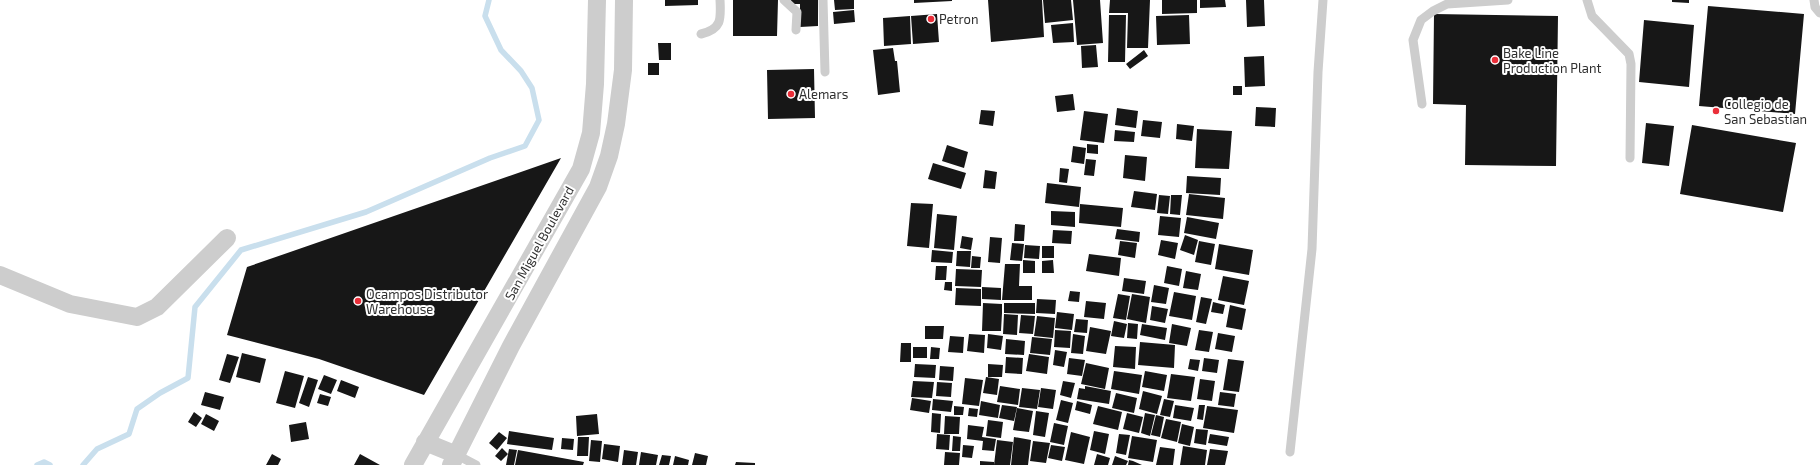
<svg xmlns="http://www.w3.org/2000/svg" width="1820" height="465" font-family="'Exo 2',sans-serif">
  <rect width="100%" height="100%" fill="#fff"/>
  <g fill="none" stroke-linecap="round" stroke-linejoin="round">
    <path stroke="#c9dfed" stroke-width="5.5" d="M37,465L44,462L50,465
      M83,465L97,449L129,434L137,409L160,393L188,378L195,307L241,250L366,212L490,158L525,146L539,120L532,88L521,71L501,50L485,16L489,0"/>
  </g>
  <path fill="#171717" d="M665,0H698V5L665,6Z
    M733,0H778L777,36H733Z
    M791,0H818V26L800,27V4H791Z
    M834,0H854V9L835,10Z
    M914,0H952V1L914,3Z
    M988,0H1042L1044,37L991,42Z
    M1043,0H1071L1073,20L1045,23Z
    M1073,0H1100L1103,43L1077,45Z
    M1110,0H1150L1148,48H1127L1128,13H1109Z
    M1162,0H1197V13L1162,14Z
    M1200,0H1225L1226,7L1200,8Z
    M1246,0H1264L1265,26L1247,27Z
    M1672,0H1689V3L1672,2Z
    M1708,6L1804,14L1795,114L1699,106Z
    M854,10L855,22L834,24L833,12Z
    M937,14L939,42L913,44L911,16Z
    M1434,14L1558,16L1556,166L1465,165L1466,105L1433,104Z
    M1109,15H1126L1125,62H1108Z
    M1189,15L1190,44L1157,45L1156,16Z
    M910,16L911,44L884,46L883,18Z
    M1644,20L1694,25L1689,87L1639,82Z
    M1073,23L1074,42L1053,43L1051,25Z
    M658,43H671V60H659Z
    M1096,45L1098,67L1082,68L1081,46Z
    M893,48L895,61H897L900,92L878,95L873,50Z
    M1144,50L1148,56L1130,69L1126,64Z
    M1264,56L1265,86L1245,87L1244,57Z
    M648,63H659V75H648Z
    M814,69L815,118L768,119L767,70Z
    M1233,86H1242V95H1233Z
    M1073,94L1075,110L1057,112L1055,96Z
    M1256,107L1276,108L1275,127L1255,126Z
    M1117,108L1138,111L1136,128L1115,125Z
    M981,110L995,111L993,126L979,124Z
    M1084,111L1108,114L1104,143L1080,140Z
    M1143,120L1162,122L1160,138L1141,136Z
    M1646,123L1674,126L1669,166L1642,163Z
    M1177,124L1194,126L1192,141L1176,139Z
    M1692,125L1796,143L1783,212L1680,194Z
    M1197,129L1232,131L1229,169L1195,168Z
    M1115,130L1135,132L1134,142L1114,141Z
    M1087,144L1098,145V154L1087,153Z
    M947,145L968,152L964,168L942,161Z
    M1073,146L1086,148L1084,164L1071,162Z
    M1125,155L1147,157L1145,181L1123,178Z
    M561,158L424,395L319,359L227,335L247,267Z
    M1086,159L1096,160L1094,176L1084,175Z
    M933,163L966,173L961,189L928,179Z
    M1060,168L1069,169L1067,183L1059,182Z
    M985,170L997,172L995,189L983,188Z
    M1187,176L1221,178L1220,195L1186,193Z
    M1047,183L1081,187L1079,207L1045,203Z
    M1134,191L1157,194L1155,210L1131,207Z
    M1189,194L1225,198L1223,219L1186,215Z
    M1159,195L1170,196L1168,214L1157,213Z
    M1171,195H1182L1180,215L1170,214Z
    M911,203L933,204L929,248L907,246Z
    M1080,204L1123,208L1121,227L1079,223Z
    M1051,211L1075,212V227L1051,225Z
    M937,214L957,216L954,250L934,248Z
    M1160,216L1181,218L1179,237L1158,235Z
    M1187,217L1219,223L1216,239L1184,233Z
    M1015,224L1025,225L1024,241H1014Z
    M1117,229L1140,232L1139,242L1115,239Z
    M1053,230L1072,231L1071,244L1052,243Z
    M1185,235L1198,240L1194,255L1180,250Z
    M962,236L973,238L971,250L960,248Z
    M990,237L1002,238L1000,263L988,262Z
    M1161,240L1178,243L1175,259L1158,255Z
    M1120,241L1137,243L1135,258L1118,255Z
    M1199,241L1215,244L1211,265L1195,262Z
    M1012,243L1024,244L1022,261L1010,260Z
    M1219,244L1253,250L1249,275L1215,269Z
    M1025,245L1040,246L1039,259L1024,258Z
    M1042,246H1054V258H1042Z
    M932,250L953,252L952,263L931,262Z
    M957,251H971L970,267L956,266Z
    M1089,254L1121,258L1119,276L1086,271Z
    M972,256L981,257L980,268H971Z
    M1023,260L1035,261V273H1023Z
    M1053,260L1054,273H1042V261Z
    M1005,264H1020L1019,286H1032V300H1002Z
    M936,266H947L946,280H935Z
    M1167,266L1182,269L1179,286L1164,283Z
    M956,269L982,270L981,287L955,286Z
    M1186,271L1201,274L1198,290L1183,288Z
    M1223,276L1249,281L1244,305L1218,300Z
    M1124,278L1146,281L1144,294L1122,291Z
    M945,282H952V291L944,290Z
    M1154,285L1169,288L1166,304L1151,302Z
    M982,287L1001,288V300L982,299Z
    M956,288L981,289V306L955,305Z
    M1070,291L1080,292L1079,302L1068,301Z
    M1174,292L1196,296L1192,320L1169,316Z
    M1118,294L1130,296L1126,320L1113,318Z
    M1132,294L1150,297L1146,323L1127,319Z
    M1201,297L1212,299L1206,324L1196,322Z
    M1037,299L1056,300L1055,314L1036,313Z
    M1086,301L1106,303L1104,319L1084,317Z
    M1213,302L1225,305L1223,314L1211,312Z
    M983,303L1002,304V313H1000H1002L1001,331H982Z
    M1004,303H1035V314L1004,313Z
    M1230,305L1246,309L1242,330L1226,327Z
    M1152,306L1168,309L1165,323L1150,320Z
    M1057,312L1074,314L1072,330L1055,328Z
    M1004,314L1018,315L1017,335L1003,334Z
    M1021,315L1035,316L1033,334L1019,333Z
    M1037,316L1055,318L1053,338L1034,336Z
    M1076,319L1088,320L1087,333L1074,332Z
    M1114,321L1127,324L1124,338L1111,336Z
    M1128,323L1138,324L1137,339L1127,338Z
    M1142,324L1167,328L1165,340L1140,335Z
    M1172,324L1191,328L1187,346L1169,343Z
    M925,326H944L943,339H925Z
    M1090,327L1111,331L1106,354L1086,351Z
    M1055,330L1071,331L1070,348L1054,347Z
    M1199,330L1213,332L1209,352L1195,350Z
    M1218,333L1235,336L1232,352L1215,349Z
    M969,334L985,335L984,353L967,351Z
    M988,334L1003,336L1001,350L987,348Z
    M1073,334L1085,336L1083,354L1071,353Z
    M950,336L964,337L963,353L948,352Z
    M1032,337L1052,339L1050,355L1030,353Z
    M1006,339L1025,341L1024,355L1005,354Z
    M1140,342L1175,345L1174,368L1138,365Z
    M901,343H911V362H900Z
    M1115,346L1136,347L1135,369L1113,367Z
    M913,347H927V358H913Z
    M931,347L940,348L939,359H930Z
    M1055,350L1067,352L1064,367L1053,365Z
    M242,353L266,359L260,383L236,377Z
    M227,354L239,357L230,383L219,380Z
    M1029,354L1049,357L1047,374L1026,371Z
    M1006,357L1023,358L1022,374L1005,373Z
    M1069,358L1085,360L1082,376L1067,374Z
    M1204,358L1219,360L1217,373L1202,371Z
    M1190,359L1200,360L1198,371L1188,369Z
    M1228,359L1244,361L1239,392L1223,390Z
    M1086,363L1109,368L1105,389L1081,384Z
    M915,364L936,365L935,378L914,377Z
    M988,364L1003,365L1002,377H988Z
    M940,366L954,367L953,381L939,380Z
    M285,371L304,376L295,408L276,403Z
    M1114,371L1142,375L1139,394L1111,389Z
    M1145,371L1167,375L1164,391L1142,387Z
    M1171,374L1195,377L1191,401L1167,398Z
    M324,375L337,380L331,394L318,389Z
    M308,377L318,380L309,407L299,403Z
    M986,377L999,379L997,395L983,393Z
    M965,378L983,380L979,406L962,404Z
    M1200,379L1215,381L1212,401L1197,399Z
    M341,380L359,387L355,398L337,391Z
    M913,381L934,382L932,398L911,397Z
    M1063,381L1075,383L1071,398L1060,395Z
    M937,382L952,383L951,397L936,396Z
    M1000,386L1020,389L1018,405L997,402Z
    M1085,386L1111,391L1109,404L1077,399L1079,388L1085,389Z
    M1022,388L1040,390L1037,409L1019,407Z
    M1041,388L1056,390L1053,409L1038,407Z
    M1143,391L1162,396L1157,414L1139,409Z
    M205,392L224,397L220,410L201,405Z
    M1220,392L1236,394L1234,407L1218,405Z
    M1116,393L1137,398L1134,413L1112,408Z
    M320,394L331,397L328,406L317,403Z
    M912,398L931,401L929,413L910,410Z
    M933,399L953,401L951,412L932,410Z
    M1164,399L1174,401L1170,417L1160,415Z
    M1061,400L1073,403L1068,423L1056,420Z
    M981,401L1000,405L998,418L979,415Z
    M1077,401L1092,405L1090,414L1075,410Z
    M1002,405L1017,407L1014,421L999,418Z
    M1175,405L1194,408L1191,421L1173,418Z
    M1199,405H1205L1203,420L1197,419Z
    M954,406L964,407L963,415H954Z
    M1098,406L1122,412L1118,430L1093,424Z
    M1207,406L1238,410L1234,433L1203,428Z
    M969,408L978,409L977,417L968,416Z
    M1017,408L1033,411L1029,432L1013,430Z
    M1036,411L1049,413L1045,437L1033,435Z
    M194,412L202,418L196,427L188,422Z
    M932,413L941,414L940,433L931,432Z
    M1127,413L1143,417L1139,433L1123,429Z
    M1145,413L1155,415L1150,436L1141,433Z
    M206,414L219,421L214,431L201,424Z
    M597,414L599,434L577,436L576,416Z
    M1156,415L1164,417L1160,437L1151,435Z
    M945,416L960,417L959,434H944Z
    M1166,419L1181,422L1177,442L1161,438Z
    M988,420L1003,422L1001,438L986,436Z
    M306,422L309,439L291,442L289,425Z
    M1054,423L1068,426L1064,445L1050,442Z
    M1182,424L1194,427L1190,446L1178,443Z
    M968,425L984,427L982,437L996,439L994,451L982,450L983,441L967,439Z
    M1196,429L1208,430L1206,445L1194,443Z
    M509,431L554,438L552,450L507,444Z
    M1094,431L1109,434L1105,454L1090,450Z
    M499,432L507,438L497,450L489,443Z
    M1071,432L1090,437L1084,464L1065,460Z
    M937,434L950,435L949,450L936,449Z
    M1119,434L1130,435L1126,455L1116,453Z
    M1210,434L1229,437L1227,446L1208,443Z
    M953,436L961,437L960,451H952Z
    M1132,436L1157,440L1153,462L1128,458Z
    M578,437H589L588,456H577Z
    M1014,437L1031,440L1028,465H1011Z
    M562,438L574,439L573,450L561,449Z
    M591,440L602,441L600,462L589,461Z
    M997,440L1013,442L1010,465H994Z
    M1033,441L1050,443L1046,463L1030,461Z
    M604,444L620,446L618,462L602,459Z
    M963,445L974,446L972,458L962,457Z
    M1051,445L1065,447L1062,461L1048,458Z
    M1183,446L1207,450L1205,465H1180Z
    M1160,447L1175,449L1173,465H1156Z
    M502,448L508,454L501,461L495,456Z
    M509,449L517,450L514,465H506Z
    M1210,449L1228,451L1225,465H1207Z
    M518,450L584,462L583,465H515Z
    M624,450L638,452L636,465H622Z
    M641,452L658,455L656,465H639Z
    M945,452L960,453L959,465H944Z
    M695,453L708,456L706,465H692Z
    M272,454L281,459L278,465H266Z
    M360,454L380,465H354Z
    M1097,454L1110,458L1108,465H1094Z
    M662,455L671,456L669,465H659Z
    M675,456L689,460L688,465H673Z
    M1115,456L1128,461L1126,465H1112Z
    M1129,460L1133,461L1142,465H1128Z
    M980,461L994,462V465H980Z
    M736,462L755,463V465H735Z"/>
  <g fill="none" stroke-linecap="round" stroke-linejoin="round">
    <path stroke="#cdcdcd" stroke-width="9" d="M784,0L797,12L796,30
      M823,0L825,72
      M1587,0L1592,16L1629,54L1631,64L1630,158
      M1814,0L1815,7L1820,13
      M701,34C722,29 721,19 720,0
      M1422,104L1413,40L1421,20L1433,11L1447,4L1508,0
      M1290,452L1312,249L1318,72L1323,0
      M457,455L476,465"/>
    <path stroke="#cdcdcd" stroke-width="18" d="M0,275L70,304L137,317L157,307L227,238
      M425,442L457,455
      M413,465L581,169L591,133L595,84L597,0
      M451,465L511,346L598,187L609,156L616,124L623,70L624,0"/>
  </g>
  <g fill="#ea2e39" stroke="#fff" stroke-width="1.5">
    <circle cx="931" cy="19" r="4"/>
    <circle cx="1495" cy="60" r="4"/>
    <circle cx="791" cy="94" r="4"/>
    <circle cx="1716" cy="111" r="4"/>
    <circle cx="358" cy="301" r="4"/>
  </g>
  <g text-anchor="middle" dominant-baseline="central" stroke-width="4" stroke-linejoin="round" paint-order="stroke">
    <g font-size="13" fill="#303030" stroke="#fff" text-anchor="start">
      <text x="939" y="19">Petron</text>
      <text x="1503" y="53">Bake Line<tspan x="1503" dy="15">Production Plant</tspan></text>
      <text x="799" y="94">Alemars</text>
      <text x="1724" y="104">Collegio de<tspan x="1724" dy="15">San Sebastian</tspan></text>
      <text x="366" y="294">Ocampos Distributor<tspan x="366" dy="15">Warehouse</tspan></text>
    </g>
    <g font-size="13" fill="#303030" stroke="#fff">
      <text transform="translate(539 243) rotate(-61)">San Miguel Boulevard</text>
    </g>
  </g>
</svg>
